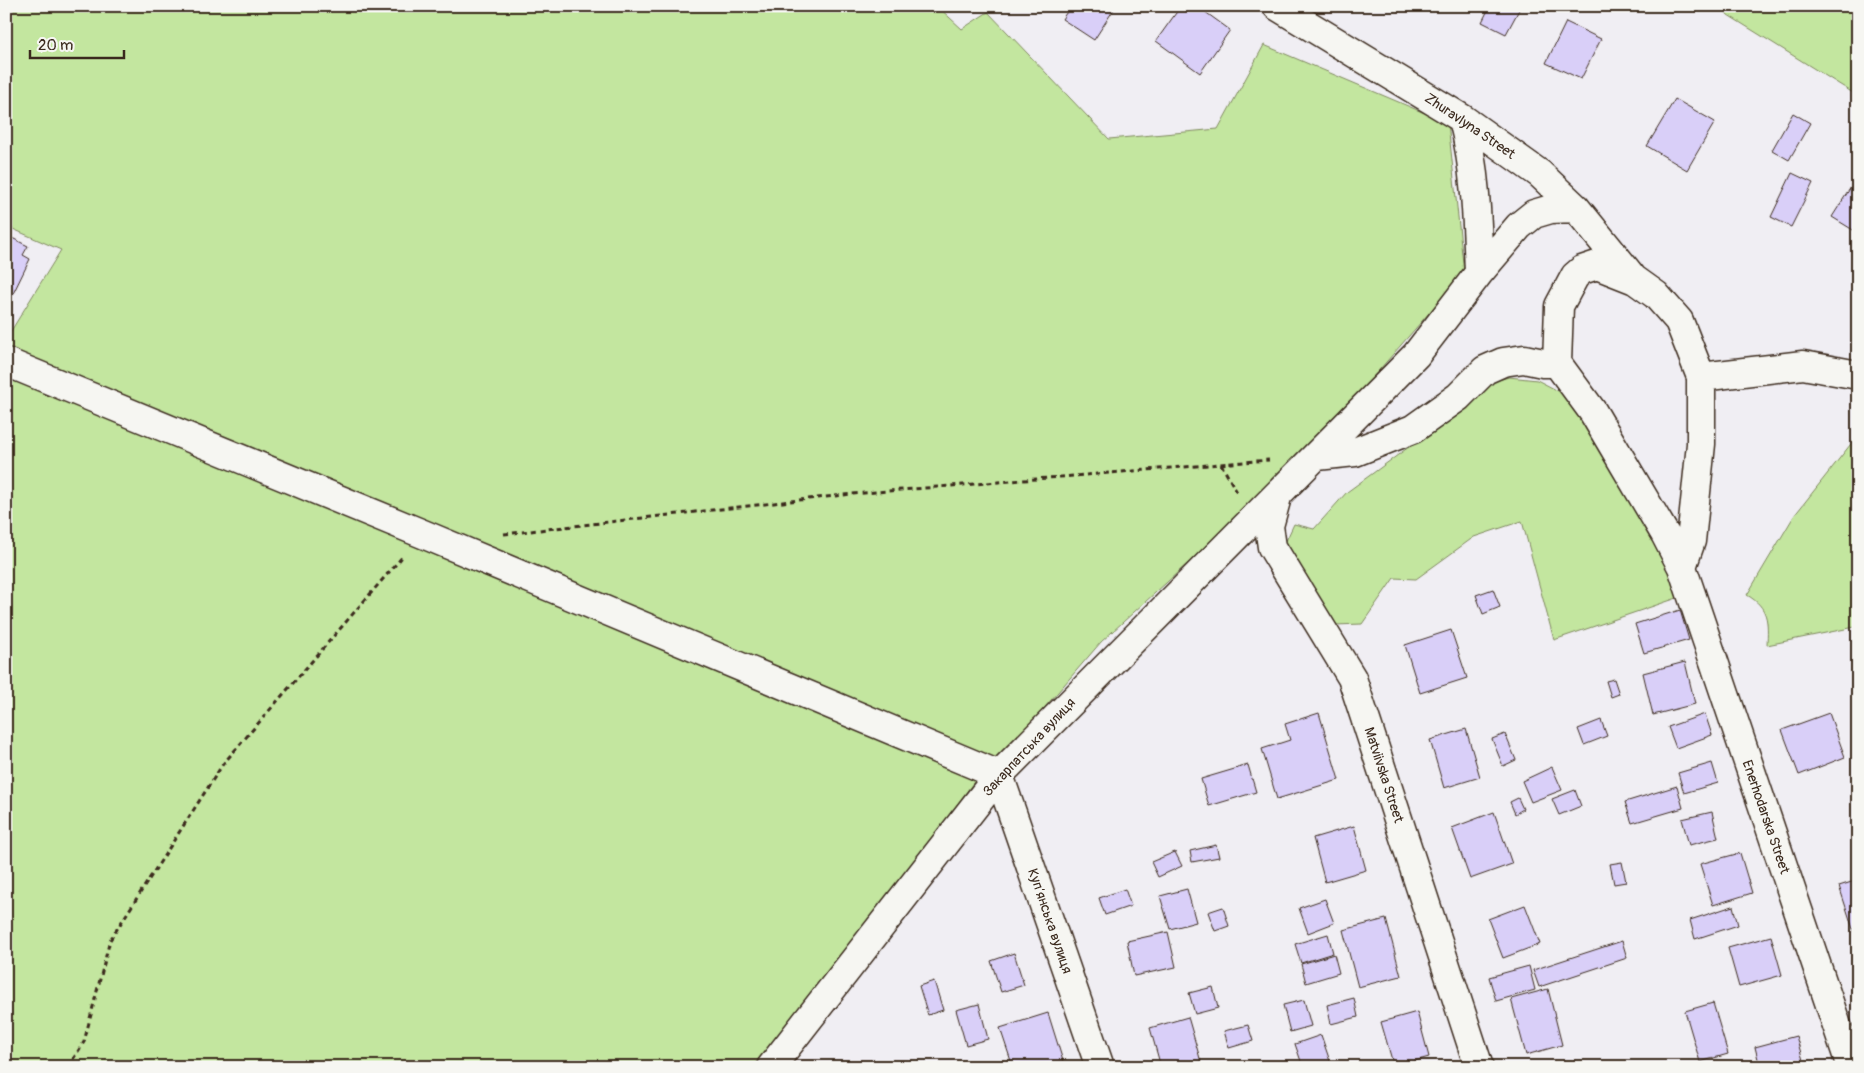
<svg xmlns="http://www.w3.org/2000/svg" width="1864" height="1073" font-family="Pangolin,sans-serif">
  <rect width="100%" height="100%" fill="#f0eef3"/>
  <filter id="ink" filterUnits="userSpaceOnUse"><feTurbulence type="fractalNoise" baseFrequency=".02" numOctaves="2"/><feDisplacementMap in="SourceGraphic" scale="10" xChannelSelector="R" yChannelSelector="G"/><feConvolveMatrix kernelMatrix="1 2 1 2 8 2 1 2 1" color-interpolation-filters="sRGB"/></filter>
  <g filter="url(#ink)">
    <path fill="#c3e69f" stroke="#7f885e" d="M6,6H937L962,29L988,12L1109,139L1218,129L1264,45L1448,123L1464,273L1296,465L1101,642L996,764L6,359V339L61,250L6,226Z
      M1721,6H1858V96L1728,15Z
      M6,367L979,775L762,1067H6Z
      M1509,377L1537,380L1568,396L1604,446L1683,596L1554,640L1522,521L1474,537L1416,579L1394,578L1362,624L1335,625L1285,543L1294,524L1314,529L1347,492L1413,444L1491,382Z
      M1858,435V624L1855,627L1767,645C1768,621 1769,608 1747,595L1794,516Z"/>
    <path fill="#d9cff8" stroke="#3b2a1e" d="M1071,6H1116L1094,40L1062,19Z
      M1181,6H1197L1230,30L1200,73L1156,41Z
      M1490,6H1521L1506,34L1482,22Z
      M1566,22L1601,39L1581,79L1546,63Z
      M1675,99L1715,122L1687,170L1647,146Z
      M1793,113L1810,123L1789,160L1772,150Z
      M1792,173L1813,183L1791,227L1771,217Z
      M1858,176V233L1832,217Z
      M6,235L28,246L23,255L30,259L6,308Z
      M1493,589L1500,607L1483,614L1476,595Z
      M1680,610L1689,640L1644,653L1635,624Z
      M1451,630L1467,678L1420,693L1405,645Z
      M1685,662L1695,704L1653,715L1643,673Z
      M1614,679L1619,694L1611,697L1606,681Z
      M1319,713L1339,780L1277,799L1262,749L1290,740L1285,724Z
      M1829,713L1845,757L1799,775L1782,730Z
      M1705,714L1712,735L1676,748L1668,727Z
      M1601,720L1607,736L1584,745L1578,729Z
      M1466,729L1480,777L1444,788L1430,740Z
      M1505,734L1516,760L1503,766L1492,739Z
      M1712,763L1718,783L1684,793L1678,773Z
      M1248,765L1256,792L1209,806L1201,779Z
      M1552,767L1562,790L1531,802L1522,781Z
      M1677,786L1683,808L1632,823L1625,802Z
      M1575,790L1581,806L1559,815L1552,799Z
      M1518,798L1523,809L1515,814L1510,802Z
      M1494,812L1512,864L1470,879L1452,828Z
      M1712,812L1718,838L1689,845L1682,819Z
      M1354,826L1366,870L1325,882L1313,838Z
      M1216,845L1219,857L1192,862L1190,851Z
      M1175,852L1182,866L1158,877L1151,862Z
      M1740,853L1752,893L1713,905L1700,864Z
      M1622,862L1626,882L1614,884L1610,864Z
      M1858,880V931L1854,932L1839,886Z
      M1125,889L1131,906L1105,915L1099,898Z
      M1187,889L1196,922L1170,929L1160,896Z
      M1325,899L1334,923L1308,933L1299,908Z
      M1525,905L1540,944L1503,958L1488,919Z
      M1733,906L1738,925L1695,939L1690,920Z
      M1223,907L1229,926L1215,931L1208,912Z
      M1386,919L1401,976L1358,987L1343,930Z
      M1168,932L1176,967L1134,976L1127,941Z
      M1328,934L1333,953L1301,963L1295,944Z
      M1771,936L1782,975L1739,987L1728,948Z
      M1622,941L1627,958L1539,987L1533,970Z
      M1014,953L1024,985L1001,992L991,961Z
      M1334,954L1339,973L1306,983L1301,964Z
      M1529,966L1535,990L1496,1001L1489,977Z
      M934,981L943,1010L928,1015L919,986Z
      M1213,987L1218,1008L1195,1014L1189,993Z
      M1548,989L1562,1045L1526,1055L1511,999Z
      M1354,998L1358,1017L1331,1024L1327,1005Z
      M1304,1000L1311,1026L1290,1032L1283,1005Z
      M1713,1003L1728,1054L1700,1062L1685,1011Z
      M979,1004L988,1039L966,1045L956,1010Z
      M1417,1012L1429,1057L1394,1067L1381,1022Z
      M1048,1013L1063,1061L1045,1067H1013L1000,1028Z
      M1188,1017L1201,1062L1186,1067H1161L1150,1028Z
      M1248,1025L1253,1041L1229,1048L1224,1031Z
      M1321,1035L1332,1067H1303L1295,1044Z
      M1796,1036L1805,1067H1760L1755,1047Z"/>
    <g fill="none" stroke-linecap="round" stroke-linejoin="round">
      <g stroke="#3b2a1e" stroke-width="31">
        <path id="street" d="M1277,6L1463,119L1540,174L1576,208L1632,277
          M1463,119C1476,170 1477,221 1479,273
          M6,362L423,534L999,775L1100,1067
          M1701,377L1803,365L1858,375
          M1317,456L1355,452L1413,429L1458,397L1485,370L1503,362L1524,359L1543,363H1557
          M1277,497L1269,526L1272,547L1352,678L1479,1067
          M1682,567L1691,541L1701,444V377L1679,321L1656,295L1635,280L1597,265L1582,270L1575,276L1559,306L1557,363L1593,412L1665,534L1682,567L1851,1067
          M771,1067L999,775L1416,355L1479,273L1519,226L1534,214L1551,209L1576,208"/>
      </g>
      <path stroke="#3b2a1e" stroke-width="3" stroke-dasharray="5 4" stroke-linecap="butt" d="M1221,464L1238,494
        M504,534L852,494L1269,460
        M68,1067L84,1042L110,940L223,764L403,556"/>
      <use href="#street" stroke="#f6f6f2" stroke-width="28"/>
    </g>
  </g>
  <g text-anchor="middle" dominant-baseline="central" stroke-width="4.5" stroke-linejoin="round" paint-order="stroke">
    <g font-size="14" fill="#3b2a1e" stroke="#f6f6f2">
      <text transform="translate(1470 126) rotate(34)">Zhuravlyna Street</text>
      <text transform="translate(1029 747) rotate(-47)">Закарпатська вулиця</text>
      <text transform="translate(1384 775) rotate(72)">Matviivska Street</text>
      <text transform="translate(1766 817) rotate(71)">Enerhodarska Street</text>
      <text transform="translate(1050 921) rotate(71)">Купʼянська вулиця</text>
    </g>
  </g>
  <rect width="1864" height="1073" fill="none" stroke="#f6f6f2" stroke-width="25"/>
  <rect x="12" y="12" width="1839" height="1048" fill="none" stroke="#3b2a1e" stroke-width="2" filter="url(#ink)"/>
  <path d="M30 50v8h94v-8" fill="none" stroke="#3b2a1e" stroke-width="2.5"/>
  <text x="38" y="50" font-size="15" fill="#3b2a1e" stroke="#f6f6f2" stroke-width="4" paint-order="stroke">20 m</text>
</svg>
